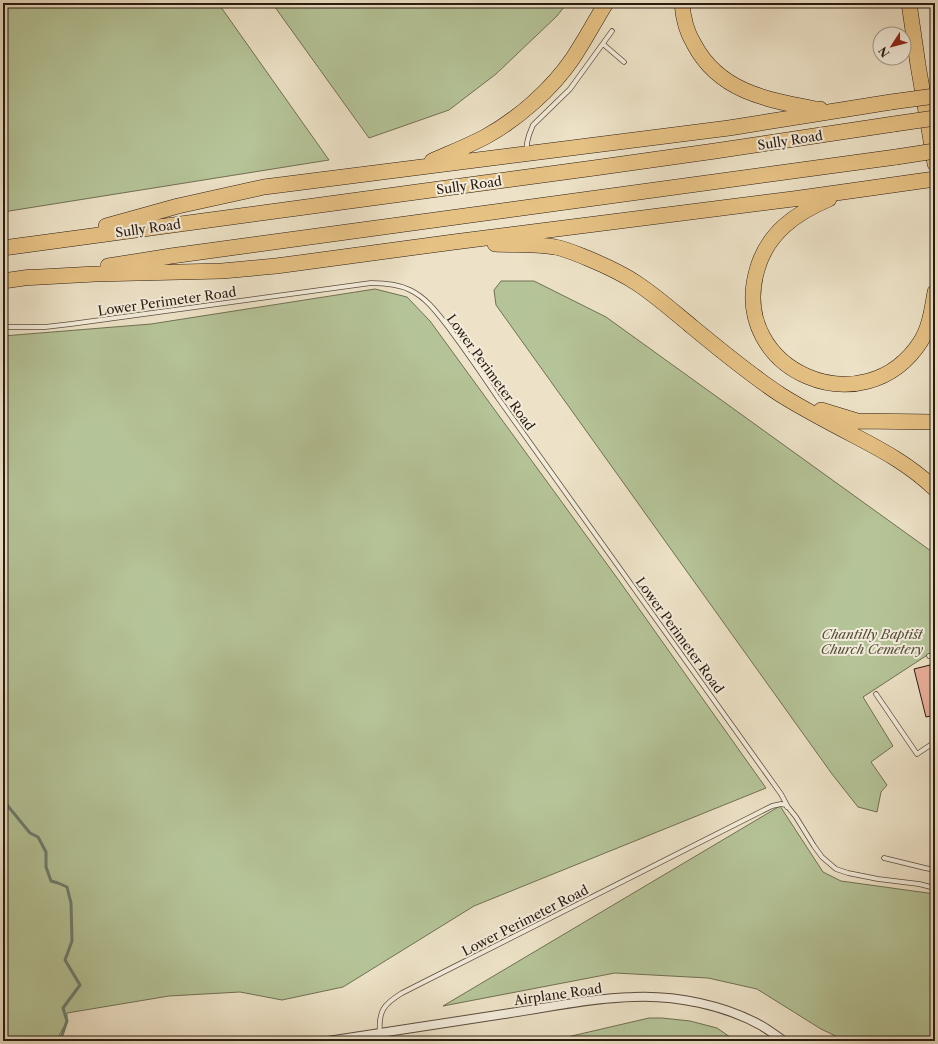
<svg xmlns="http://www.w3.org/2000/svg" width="938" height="1044" font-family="'Libre Caslon Text',serif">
  <rect width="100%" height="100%" fill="#ede2c7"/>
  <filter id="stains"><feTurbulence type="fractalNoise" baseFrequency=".005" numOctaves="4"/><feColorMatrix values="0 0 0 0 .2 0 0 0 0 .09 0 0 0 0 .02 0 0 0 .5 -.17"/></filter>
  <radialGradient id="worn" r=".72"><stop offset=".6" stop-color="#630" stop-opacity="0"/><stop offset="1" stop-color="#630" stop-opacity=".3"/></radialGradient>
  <path fill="#b5c498" stroke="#707054" d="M3,3H218L329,160L3,212Z
    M272,3H567L557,16L496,74L449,110L369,138Z
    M501,281H534L606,317L931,551L935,548V650L863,697L893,746L871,762L887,785L881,792L877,812L858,807L832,774L496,305L494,290Z
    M375,289L407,297L430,321L620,582L766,788L474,906L343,987L282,1000L240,992L169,996L67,1013V1021L56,1041H3V336L151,324Z
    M780,806L823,872L841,881L935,894V1041H846L821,1029L757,989L708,978L615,973L443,1006Z
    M649,1018H662L690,1021L717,1028L736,1041H550Z"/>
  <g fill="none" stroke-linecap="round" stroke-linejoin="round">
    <path stroke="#6d7d71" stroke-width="3" d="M3,800L30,833L38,837L46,852V867L51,881L58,883L67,887L71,903L72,941L65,960L80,985L63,1008L67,1021L60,1041"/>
  </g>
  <path fill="#e8ad99" stroke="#2a1b10" d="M930,665L932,670L935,669V715L926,717L914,669Z"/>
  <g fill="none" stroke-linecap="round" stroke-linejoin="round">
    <g stroke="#5b4d3e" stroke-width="5.5">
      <path id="lane" d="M603,44L624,62
        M527,150V143L529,135L533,125L570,89L612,31
        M3,327H45L71,324L371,283C385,283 398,284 410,290C427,298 438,314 449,328C466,351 482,374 498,398L781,794L788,807L796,817L814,846L822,857L836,869L848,873L878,879L919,884L935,888
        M929,656L935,655
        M876,694L917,754L935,742
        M884,858L925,868L935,870
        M380,1033C378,1011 384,1004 402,993L772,806L781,804L786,805L787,807"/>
    </g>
    <g stroke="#5b4d3e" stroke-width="10">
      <path id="street" d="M328,1041C387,1032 445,1023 504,1014C546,1008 591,998 633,997C675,995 725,1005 762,1026C770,1031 777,1036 784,1041"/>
    </g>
    <g stroke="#2a1b10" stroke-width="16">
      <path id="highway" d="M682,3C683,18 686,31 694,44C719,92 768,100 816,109H820
        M909,3L918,65L935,164
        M432,161C450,153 468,146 485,137C518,119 552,89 573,58C585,40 595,21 606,3
        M829,199C796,213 767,233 757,270C728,371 865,429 921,341C930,326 932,309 935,292
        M106,226L178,206L264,187L729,128L891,102
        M495,244C515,245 536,244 555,247C566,249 577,254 587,258C604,265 622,273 638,284C656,296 673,311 690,325C719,349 749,374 781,395C805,410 830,423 855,436C884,451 911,466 935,489
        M3,248L594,168L715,151L894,124
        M108,266L171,256L896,157
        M22,278L95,274L222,271L276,266L454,242L793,199L935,179
        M3,281L31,277
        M821,410L857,421L935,422"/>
    </g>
    <use href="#lane" stroke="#f3ecdb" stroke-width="4"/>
    <use href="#street" stroke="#f3ecdb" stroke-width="8"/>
    <use href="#highway" stroke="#e6c184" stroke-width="15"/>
    <g stroke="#2a1b10" stroke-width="16" stroke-linecap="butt">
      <path id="highway-bridge" d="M891,102L935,96
        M894,124L935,118
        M896,157L935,151"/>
    </g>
    <use href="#highway-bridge" stroke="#e6c184" stroke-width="15"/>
  </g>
  <g text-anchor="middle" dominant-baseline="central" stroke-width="4" stroke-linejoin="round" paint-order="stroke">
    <g font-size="13" fill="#2a1b10" stroke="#f3ecdb">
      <text transform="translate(790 140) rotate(-9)">Sully Road</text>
      <text transform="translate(469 185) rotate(-8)">Sully Road</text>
      <text transform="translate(148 228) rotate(-8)">Sully Road</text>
      <text transform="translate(167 301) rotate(-8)">Lower Perimeter Road</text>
      <text transform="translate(491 372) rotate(54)">Lower Perimeter Road</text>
      <text transform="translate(680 635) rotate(54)">Lower Perimeter Road</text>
      <text transform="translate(525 920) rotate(-27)">Lower Perimeter Road</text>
      <text transform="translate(558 994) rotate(-8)">Airplane Road</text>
    </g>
    <g font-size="13" font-style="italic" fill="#544e39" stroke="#f3ecdb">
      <text x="872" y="634">Chantilly Baptist<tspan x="872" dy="15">Church Cemetery</tspan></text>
    </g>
  </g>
  <rect width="938" height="1044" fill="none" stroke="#ede2c7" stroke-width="16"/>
  <rect x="4" y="4" width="930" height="1036" fill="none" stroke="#2a1b10" stroke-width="2"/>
  <rect x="8" y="8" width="922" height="1028" fill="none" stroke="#2a1b10"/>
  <g transform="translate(892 46) rotate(234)"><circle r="19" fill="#f3ecdb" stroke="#a3988a"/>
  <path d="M0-3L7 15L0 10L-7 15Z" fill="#8f2418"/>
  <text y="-6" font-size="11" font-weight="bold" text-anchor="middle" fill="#2a1b10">N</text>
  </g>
  <rect width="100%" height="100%" filter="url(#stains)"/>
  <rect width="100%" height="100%" fill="url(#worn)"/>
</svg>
